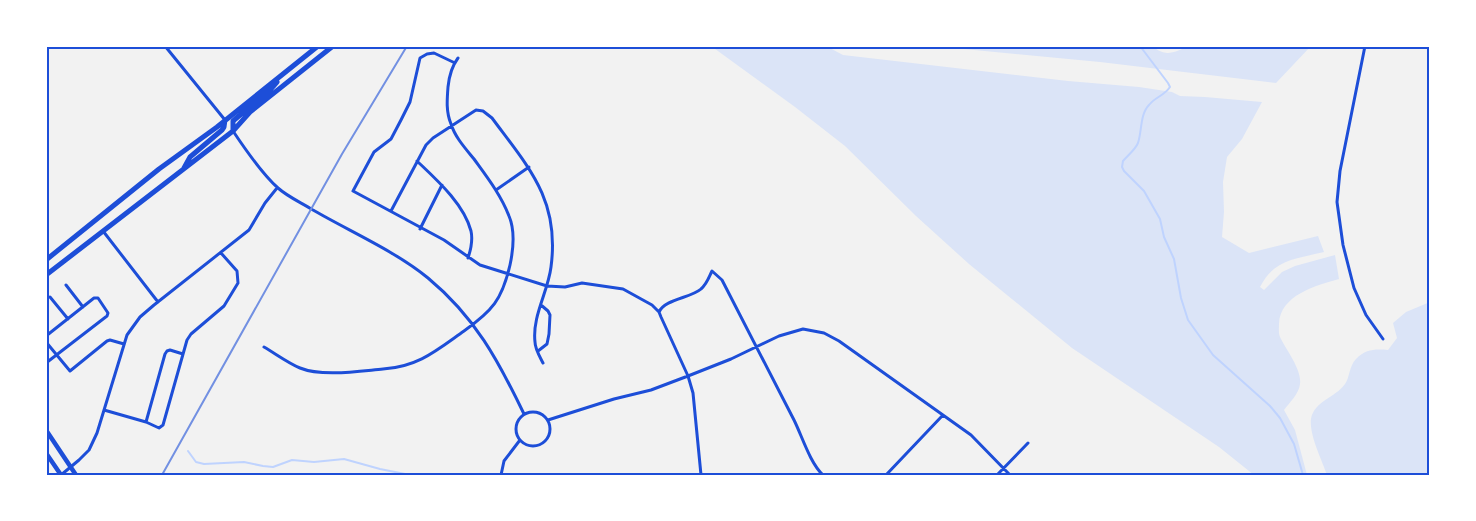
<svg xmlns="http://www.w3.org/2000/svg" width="1476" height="521" font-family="Cabin,sans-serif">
  <rect width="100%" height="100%" fill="#f2f2f2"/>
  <path fill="#dbe4f7" d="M711,46H826L843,55L1068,81L1139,87L1172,92L1180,96L1205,97L1262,102L1242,139L1227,157L1223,182L1224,212L1222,237L1249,253L1318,236L1324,252C1296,259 1274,259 1260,287L1264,290L1282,272L1295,266L1335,255L1339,279C1317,285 1280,295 1279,324C1279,329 1278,334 1281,339C1287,351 1302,370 1300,384C1299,394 1289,403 1284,410L1295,430L1307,475H1254L1219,447L1072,348L969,264L916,216L845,146L795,107Z
    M933,46H1153C1165,58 1175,52 1189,46H1311L1276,83L1100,62Z
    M1430,302V475H1327C1322,460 1309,435 1311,419C1314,401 1335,398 1345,384C1350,377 1349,366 1356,359C1366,349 1375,349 1388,350L1397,338L1393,323L1406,312Z"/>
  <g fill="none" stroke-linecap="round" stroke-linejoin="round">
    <path stroke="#bfd3fe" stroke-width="2" d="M1140,46L1168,83L1170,87C1164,96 1155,97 1149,105C1140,114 1142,131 1138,143C1135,150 1128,155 1123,161L1122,167L1124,171L1144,191L1160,219L1164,237L1174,259L1181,298L1188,320L1213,355L1270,406L1280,418L1294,444L1303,475
      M188,451L196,462L204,464L244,462L263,466L273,467L292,460L314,462L344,459L380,469L410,475"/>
    <path stroke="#1d4ed8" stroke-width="3" d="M165,46L225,120
      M1365,46L1340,171L1337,202L1343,245L1354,288L1366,315L1383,339
      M455,63L434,53L427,54L420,58L410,102L401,120L391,139L374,152L353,191L444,240L480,265L547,286L565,287L582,283L623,289L652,305L659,312
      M233,131C245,149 262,174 278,188C288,197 302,203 313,210C351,232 395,251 428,278C475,317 498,360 524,414
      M417,161C437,180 464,204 471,231C473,240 471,249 468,258
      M496,190L529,167
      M391,211L426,145L433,138L476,110L483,111L492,118C529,168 560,200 551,267C548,292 532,316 535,342C535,349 540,357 543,363
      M420,229L442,185
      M103,231L158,302
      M66,285L83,307
      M50,297L68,319
      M46,336L94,298H98L108,313L107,316L46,363
      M46,342L70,371L107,341L110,340L124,344
      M264,347C276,354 288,363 300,368C322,377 360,371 383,369C418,367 437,350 464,331C492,311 502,300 510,265C513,251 515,230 509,216C501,195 487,177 474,159C465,148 455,137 451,124C446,112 447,100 448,87C449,77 452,66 458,58
      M538,351L547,344L549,334L550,315L548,311L541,305
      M104,410L146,422L159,428L163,425L187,340L191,334L224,306L238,283L237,271L221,253
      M516 429a17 17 0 1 1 34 0a17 17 0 1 1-34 0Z
      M548,420L614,399L651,390L688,376L731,359L779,336L803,329L824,333L839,341L971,435L1010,475
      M146,422L165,354L167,351L170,350L183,354
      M61,475L79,460L89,450L97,433L127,335L140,317L154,305L249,230L265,203L277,188
      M501,475L504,461L520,440
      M701,475L693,393L688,376L661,317L659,312C665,299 691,298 701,289C707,284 709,277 712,271L722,280C746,327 770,374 794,420C802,436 810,463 823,475
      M886,475L943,415
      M997,475L1028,443"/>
    <path stroke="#1d4ed8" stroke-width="4.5" d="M46,430L76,475
      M46,453L61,475"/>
    <path stroke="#1d4ed8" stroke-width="5" d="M233,131V121L270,90L277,82
      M184,168L190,157L222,130L224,127L225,120
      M46,260L159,169L217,127L318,46
      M46,275L233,131L250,112L333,46"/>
    <path stroke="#7290e2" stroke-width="2" d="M162,475L342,154L407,46"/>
  </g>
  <rect width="1476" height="521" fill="none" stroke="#ffffff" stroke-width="95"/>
  <rect x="48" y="48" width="1380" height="426" fill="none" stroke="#1d4ed8" stroke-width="2"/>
</svg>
